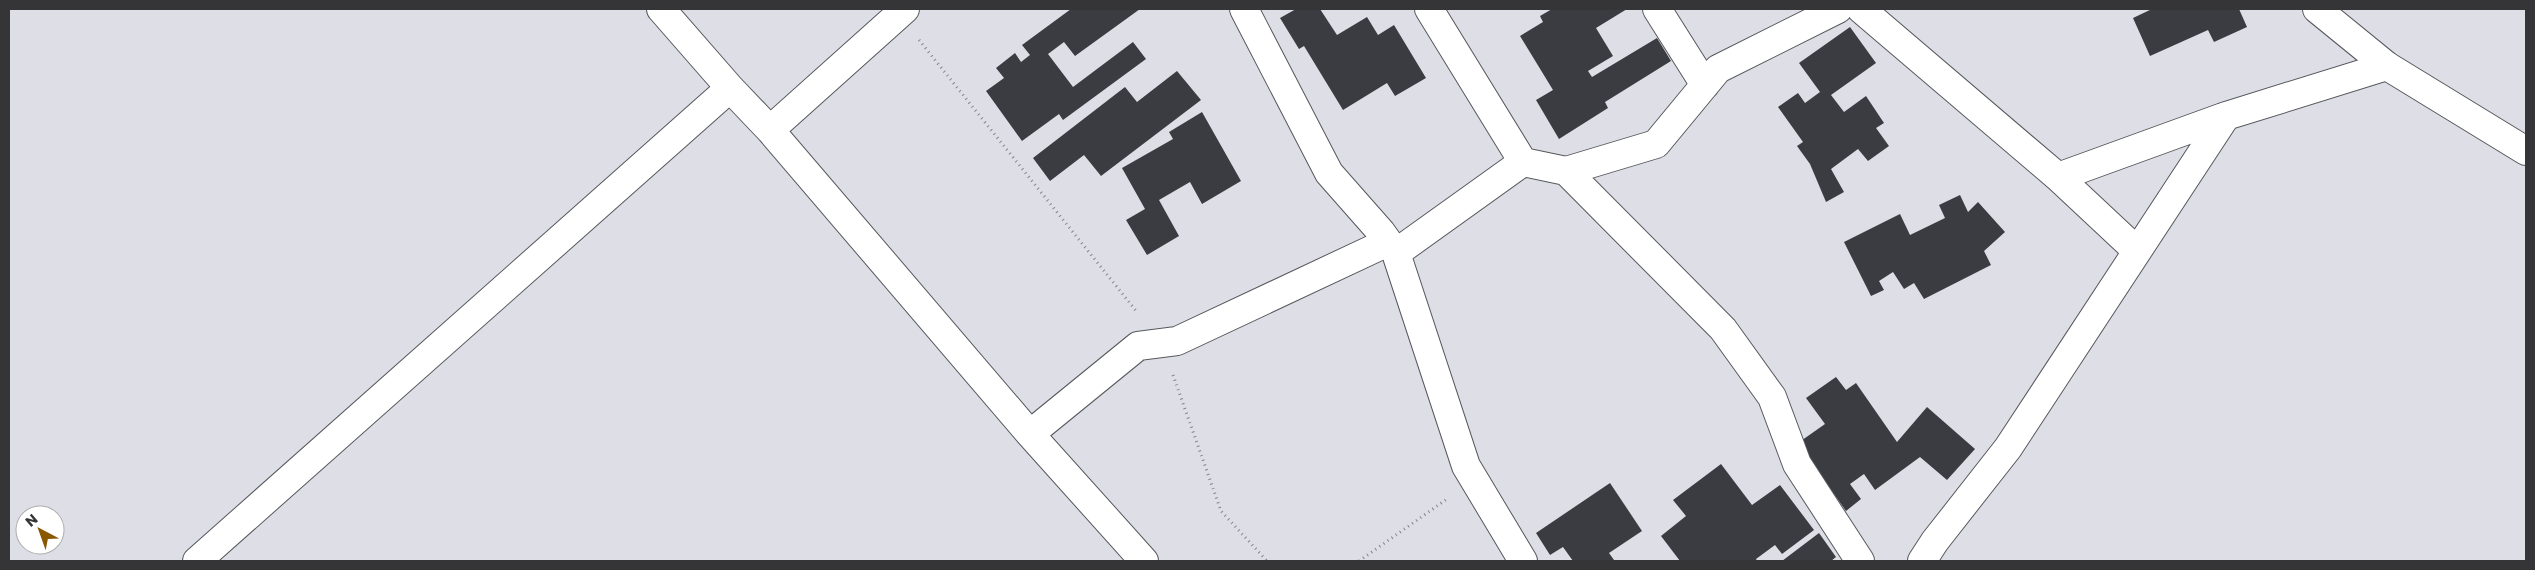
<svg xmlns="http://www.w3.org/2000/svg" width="2535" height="570" font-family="Poppins,sans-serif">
  <rect width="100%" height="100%" fill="#dedfe6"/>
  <path fill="#3b3c41" d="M1071,9H1140L1075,56L1064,42L1048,54L1073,87L1133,42L1146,59L1063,120L1059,114L1022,141L986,91L1004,78L996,68L1015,53L1021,62L1030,55L1022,45Z
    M1296,9H1320L1337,35L1367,17L1378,35L1394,25L1426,78L1395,96L1387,83L1343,110L1304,46L1299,49L1280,18Z
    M1552,9H1627L1596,28L1613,56L1588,71L1592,77L1657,38L1671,61L1605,102L1608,108L1559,139L1536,100L1553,90L1520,36L1543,22L1540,16Z
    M2152,9H2239L2247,27L2214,42L2208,30L2150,56L2133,18Z
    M1850,27L1876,63L1831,95L1844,112L1866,96L1884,123L1876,128L1889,146L1868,161L1858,149L1831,169L1844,192L1826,202L1810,164L1797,146L1803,142L1778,107L1798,93L1805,103L1820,92L1799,63Z
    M1177,71L1201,100L1101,176L1084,155L1050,181L1033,158L1125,87L1137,102Z
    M1202,112L1241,181L1202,204L1190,182L1159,200L1179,236L1147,255L1126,220L1145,209L1122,168L1173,139L1169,132Z
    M1960,195L1968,212L1978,202L2005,232L1984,251L1991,265L1924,299L1914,283L1904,289L1893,272L1879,281L1884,290L1871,296L1844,242L1900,214L1910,235L1945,218L1939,205Z
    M1836,377L1846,390L1856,383L1897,442L1927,407L1975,449L1947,480L1920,457L1875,490L1864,474L1850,484L1861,499L1846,511L1798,443L1825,424L1806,398Z
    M1721,464L1752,505L1780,485L1814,530L1782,554L1775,545L1756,559L1757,561H1680L1661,536L1686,516L1673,500Z
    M1610,483L1642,531L1609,553L1614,560L1612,561H1573L1563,547L1550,555L1536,533Z
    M1819,533L1836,557L1831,561H1782Z"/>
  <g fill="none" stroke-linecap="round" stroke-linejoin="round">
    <g stroke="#57585d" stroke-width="30">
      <path id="minor" d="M661,9L730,88L770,130L1030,434L1144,561
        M1244,9L1329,173L1381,232L1396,253L1466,466L1523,561
        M1429,9L1523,162
        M1657,9L1705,85
        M1861,9L2058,177L2226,116L2387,66
        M770,130L905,9
        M1566,171L1723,329L1772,397L1797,464L1860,561
        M2058,177L2136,250
        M1396,253L1523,162L1566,171L1656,144L1718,69L1838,9
        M1030,434L1138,346L1177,341L1388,242
        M197,561L730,88
        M1922,561L1935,541L2008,448L2226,116"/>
    </g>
    <g stroke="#57585d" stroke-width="30">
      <path id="tertiary" d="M2317,9L2387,66L2526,151"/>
    </g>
    <path stroke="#85868a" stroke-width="3" stroke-dasharray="1 4" stroke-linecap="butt" d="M919,40L1137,312
      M1173,375L1221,511L1267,561
      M1359,561L1447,499"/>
    <use href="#minor" stroke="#fff" stroke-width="28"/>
    <use href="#tertiary" stroke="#fff" stroke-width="28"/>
  </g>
  <rect width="2535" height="570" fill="none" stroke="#353537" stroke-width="20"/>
  <g transform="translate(40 530) rotate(319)"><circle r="24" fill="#ffffff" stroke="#aeaeaf"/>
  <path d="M0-4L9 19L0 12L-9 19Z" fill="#895800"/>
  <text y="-8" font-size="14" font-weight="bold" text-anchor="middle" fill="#353537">N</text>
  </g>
</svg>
